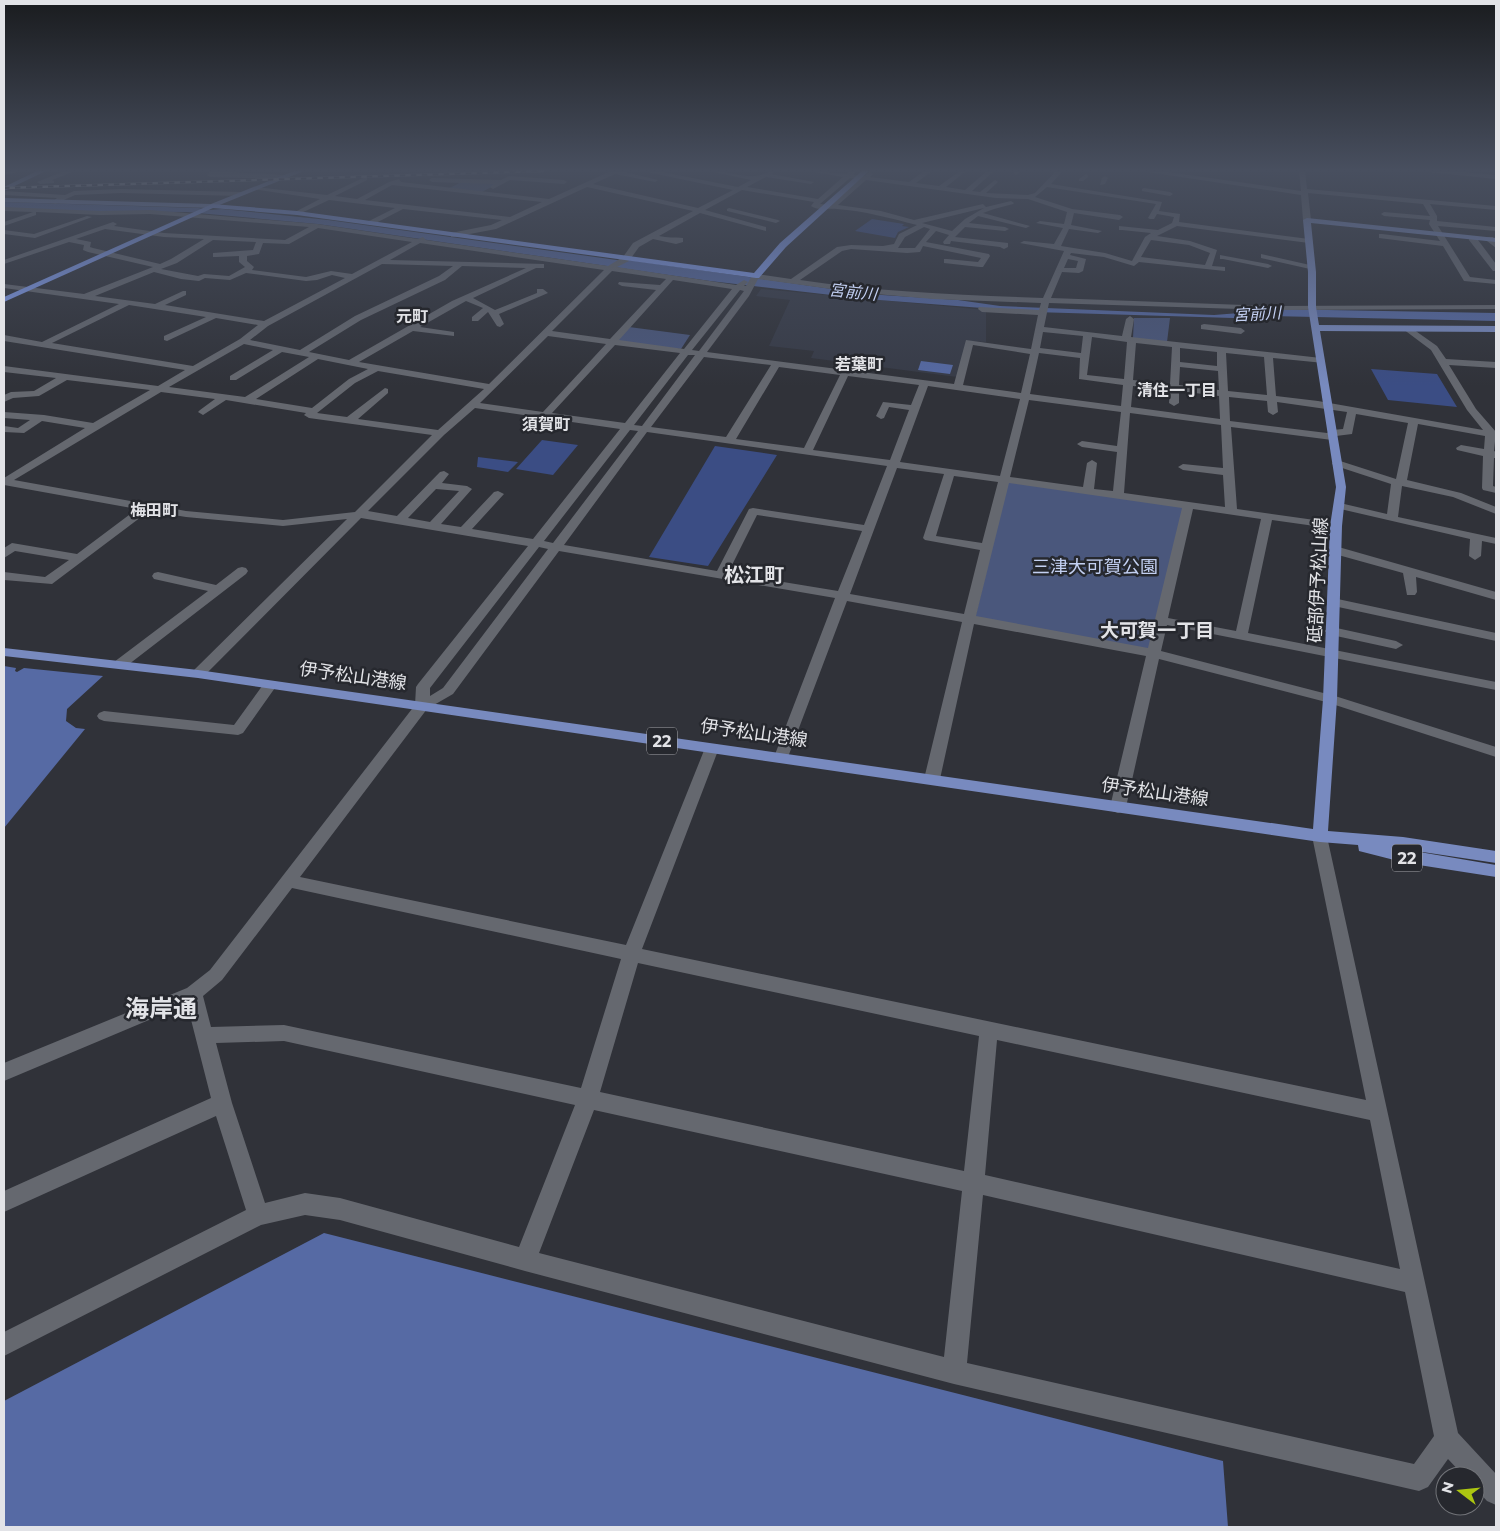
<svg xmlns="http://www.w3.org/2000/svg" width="1500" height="1531" font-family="Montserrat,'Noto Sans JP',sans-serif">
  <rect width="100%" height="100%" fill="#303239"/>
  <path fill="#373b47" d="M761,289L986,310V342L967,341L957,377L811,358L814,351L769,346L790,300L756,296Z"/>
  <path fill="#4a577c" d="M463,181L499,183L480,193L448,189Z
    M1134,318H1170L1167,342L1133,338Z
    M629,327L690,335L681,349L615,342Z
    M1008,482L1185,507L1150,651L975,618Z"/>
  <path fill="#566aa4" d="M4,202L198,208L210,210L222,209L328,220L624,261L629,260L867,294L958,300L1000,306L1214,315L1278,310H1307L1309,315L1281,314L1233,318L1035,312L866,299L710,281L318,224L187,212L59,211L4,208Z
    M921,361L953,365L950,374L918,370Z
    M4,666L16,668L15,671L17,672L24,668L103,676L67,709L66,721L76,728L85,729L4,828Z
    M324,1233L1223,1461L1228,1527H4V1401Z"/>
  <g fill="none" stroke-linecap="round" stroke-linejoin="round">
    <path fill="#566aa4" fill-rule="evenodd" d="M1272,309L1496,313V321L1267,316L1265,313L1267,310Z"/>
  </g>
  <path fill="#3b4d84" d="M872,219L904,224L902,226L909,227L898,232L895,238L855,231Z
    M1371,369L1437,374L1457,407L1388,400Z
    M542,440L578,445L553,475L516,469Z
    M715,446L777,455L708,566L649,557Z
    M478,457L518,462L508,472L477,467Z"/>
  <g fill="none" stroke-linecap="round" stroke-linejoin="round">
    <path fill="#65686f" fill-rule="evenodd" d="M4,171H23L4,175Z
      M64,171H75L52,180L54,181V183L40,184L37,182Z
      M210,171L286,175L289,177L286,179L210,177L207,175Z
      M382,171H391L388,173Z
      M611,171H621L658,180L655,182L615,174L593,184L698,208L733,190L642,171H657L738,187L751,180L709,171C725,171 742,177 755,176C762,176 766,171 775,171L771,174L814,182L811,184L766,177L747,187L818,199L843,177L809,171L847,174L850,171H856L854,175L864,176L870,172L873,174L870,177L909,182L924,171H932L916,183L939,186L960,171H966L946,187L965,190L987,171H994L972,191L980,192L995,180L998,182L986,193L1028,195L1035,193L1056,171H1063L1051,184L1162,202L1159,211L1180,214L1179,222L1309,239L1313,241L1309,243L1177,226L1157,236L1190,241L1217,250L1212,266L1225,267V271L1139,262L1134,266L1104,257L1071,253L1070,255L1086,259L1083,271L1079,273L1062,272L1051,298L1273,306L1496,305V309L1273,310L1049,303L1044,327L1122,336L1126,319L1130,316L1134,319L1131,337L1321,358L1324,359V363L1273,358L1276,396L1318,401L1483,430L1467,410L1431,350L1403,329L1410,327L1437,346L1446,359L1496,362V368L1449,365L1476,409L1496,432L1494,451L1496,452V458H1494L1493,486L1496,487V493L1483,490L1482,488L1483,456L1457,450L1456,448L1461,445L1484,449L1485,436L1418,424L1407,480L1461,493L1496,507V514L1453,497L1402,486L1398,517L1496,538V544L1482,541L1481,556L1475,560L1469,556L1470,539L1336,508L1334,506L1340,503L1387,514L1391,484L1333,465L1332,463L1337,460L1396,479L1408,423L1356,414L1352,434L1336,436V439L1332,440L1231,427L1237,509L1336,523L1342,526L1336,529L1272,520L1248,633L1496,682V690L1167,625L1161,651L1335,696L1496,747V757L1326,702L1159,659L1126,807L1124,811L1118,813L1112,811L1110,807L1146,656L974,624L940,779L937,783L932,784L927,783L924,779L962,622L847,601L788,757L786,761L781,762L776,761L774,757L835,598L559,551L453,694L427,709L300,877L626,945L705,748L707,744H717L719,748L642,949L1366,1100L1312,836L1314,832L1320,830L1326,832L1458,1433L1496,1474V1505L1487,1501L1475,1488V1476H1464L1448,1459L1428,1487L1419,1491L954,1384L525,1271L340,1220L305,1215L261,1225L4,1356V1332L246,1210L216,1116L4,1212V1191L211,1098L187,1004L4,1081V1063L187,988L210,970L415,705L416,687L418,684L528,546L361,518L203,677H193L191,674L193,671L347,519L283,526L186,517L149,511L52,584L4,580V572L45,577L69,560L15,551L4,558V548L12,543L77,554L137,509L4,485V478L85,428L42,421L24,433L4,432V426L18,428L30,420L4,418V412L44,415L93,423L150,390L67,380L39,396L13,398L4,402V395L11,392L34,391L56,378L4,372V366L158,386L185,370L4,341V335L42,342L119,304L4,288V284L84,294L153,267L88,252L83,250L84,245L69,242L4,264V260L113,222L117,224L114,226L164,233L285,240L309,227L150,214L100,215L36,212V215L4,226V222L33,212L4,211V207L100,211L150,210L317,224L418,239L423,237L426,240L608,266L623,257L633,243L693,211L587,187L496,229L454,237H451V233L491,225L502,220L403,209L372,225H369V221L395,208L329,200L297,215L295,214V212L320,199L252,189L255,187L327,195L365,177L367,178V180L335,196L357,199L389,182L399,179L401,182L549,199ZM850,178L860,179L829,205L820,204ZM866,180L996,198L1028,199L1067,212L1064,224L1040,221L1036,223L1063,228L1054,244L1024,241L1020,243L1064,251L1043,298C961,295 881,292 800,280L842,251L851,249L907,253L920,252L923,246L981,258L978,262L947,259H944V263L980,267H983L990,256L989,254L926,242L936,231L949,235L943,242L944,244H950L951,241L1000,247L1004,249L1008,247V243L955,237L965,227L1005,231L1009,229L1005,227L969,223L978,216L1026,228L1030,226L983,213L994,209L1013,204L1014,203L1011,201L986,207L983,204L914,220L881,211L838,205ZM392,185L542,202L510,217L365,200ZM1047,187L1156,204L1148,218L1150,219H1154L1157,214L1174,217L1172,223L1158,230L1119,226V230H1122L1151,233L1145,237L1132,261L1105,253L1061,246L1069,229L1098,233L1102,231L1071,225L1074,213L1119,220L1123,217L1120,215L1072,209L1035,197ZM742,190L814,202L811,206C818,211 829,208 837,209C864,211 890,218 917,225L899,234L894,244L883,246L851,245L837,247L791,279L756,274H753L746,286H744L748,282L744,280L736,285L617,267L629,261L639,247L653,239L676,244L683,242V238C675,237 667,238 659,236L700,213L766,231V227L705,210ZM984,208L965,219L952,231L922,223ZM924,227L930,229L915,248H898L905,237ZM318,228L412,242L352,274L331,271L306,277L252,270L254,267L247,261V256L259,254L263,243L289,244ZM105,229L164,237L204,239L171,259L160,264L93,248L90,247L91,242L76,239ZM213,240L256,242L253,250L213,253V257H216L239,256V262L245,267L229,276L204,274L198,276L161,269L177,263ZM1151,240L1189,245L1210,253L1205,265L1141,257ZM420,243L604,270L489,384L359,362L413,331L454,336V332L420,327L466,301L483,308L472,317V321H478L488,312L497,326L500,327L504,324L499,314L548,293L543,289H537V293L495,310L473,298L536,268H544V264L390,260ZM1068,259L1078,261L1076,268H1064ZM382,264L453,266L439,276L355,316L300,350L250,340L268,326ZM462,266L526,268L452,301L349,360L309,352L361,320L445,280ZM612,271L666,279L660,285L619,282L618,284L622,286L656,290L610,339L552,331ZM154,272L181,279L199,281L205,278L230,280L246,273L306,281L317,280L332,275L345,278L264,321L165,305L186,295V291H183L155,304L95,296ZM758,279L853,292L933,299L1041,303L1039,310L979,307L978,309L982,312L1038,315L1031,349L966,340L954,384L707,352L749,296ZM673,280L732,289L684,349L619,340ZM740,290L744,291L699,351L692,350ZM129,305L206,317L164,336V340L167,341L216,318L258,325L240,339L193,366L52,343ZM1043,332L1083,336L1081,353L1040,348ZM548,336L606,344L543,412L480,403ZM1092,337L1127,342L1124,379L1087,375ZM1136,343L1172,347L1170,384L1133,380ZM244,344L273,350L230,376V380H236L282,352L309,357L245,397L169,387ZM615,345L680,353L625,423L552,413ZM973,345L1030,354L1021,393L963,385ZM1180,348L1217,352V366L1180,362ZM1039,353L1080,358L1079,379L1123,385L1121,406L1030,394ZM1226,353L1264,357L1267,395L1228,391ZM688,355H695L642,426L634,425ZM704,357L771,365L726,437L651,427ZM318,359L368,369L349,379L312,408L256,399ZM779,367L840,375L804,448L736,439ZM1180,367L1218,371L1219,390L1179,385ZM378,371L484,389L438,430L358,419L388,393V389L385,388L347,417L317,413L355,383ZM848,376L919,385L911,405L883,402L876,416L881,419L884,418L889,407L909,410L890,460L813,450ZM928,386L1020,399L1000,476L900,462ZM1133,386L1170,390L1169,403L1174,406L1179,403V391L1219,396L1220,419L1131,407ZM161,392L215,399L200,410L198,412L203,415L226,400L306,413L304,415L309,418L432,435L355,512L283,520L186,511L14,480ZM1229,397L1267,401L1268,412L1273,415L1278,412L1277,402L1347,412L1343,429L1332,430L1327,433L1230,421ZM1029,400L1121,412L1117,446L1082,441L1077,444L1082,447L1117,452L1113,491L1094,489L1097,463L1092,460L1087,463L1083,487L1010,477ZM475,408L620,429L533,539L472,529L504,494L498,491L494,492L461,527L441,524L472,489L467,486L442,483L449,474L444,471L440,472L397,516L368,511L444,435ZM1130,413L1221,425L1223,468L1183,464L1178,467L1183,470L1223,475L1225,507L1124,493ZM630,430L638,431L553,543L544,541ZM647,432L887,466L864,525L753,508L749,509L717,571L564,545ZM897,468L944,474L923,538L925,540L980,550L964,614L850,594ZM954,476L998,482L982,543L936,536ZM1009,483L1182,508L1148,648L976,616ZM436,489L459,491L430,522L408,518ZM1193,509L1261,519L1236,631L1168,618ZM757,515L862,531L838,591L728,573ZM539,547L548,549L443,688L430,696V688ZM292,888L621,959L581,1088L284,1025L211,1027L203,996L222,980ZM638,963L979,1036L964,1171L600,1092ZM997,1040L1370,1120L1400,1269L985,1175ZM284,1041L575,1105L519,1247L340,1198L305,1193L265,1203L232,1103L216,1043ZM594,1110L962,1191L944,1357L539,1253ZM983,1195L1405,1292L1434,1436L1414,1464L967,1363Z
      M1014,171H1020L1016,175L1014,174Z
      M1141,171H1161L1301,191L1299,171H1305L1307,189L1496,206V210L1430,204L1437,216V221L1496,227V231L1438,226L1470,277L1496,280V284L1464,281L1443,246L1379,238V234H1382L1440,241L1429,224L1430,220L1384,216L1381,214L1384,212L1430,216L1423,204L1308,193L1311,220L1307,222L1303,220L1301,195Z
      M1418,171H1451L1496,175V179Z
      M1086,174L1088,175V177L1083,181H1079V179Z
      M509,176L564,180L567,182L564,184L510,180L493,189L490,187L494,184L432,182L429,180L432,178L501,180Z
      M1105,176L1108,178L1105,184L1100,185L1102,178Z
      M1144,188L1170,192L1173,194L1170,196L1142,191V189Z
      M121,189L241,192L244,194L241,196L121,193L75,195L55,204L52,202L57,198L4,195V191L65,195L74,191Z
      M729,208L778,220L780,221L776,223L727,211V209Z
      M87,216L92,217L35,238L4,234V230L34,234Z
      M1469,236H1475L1496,264V271H1493L1469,240Z
      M1487,237H1493L1496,242V248L1487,241Z
      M1261,254L1310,265L1314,267L1310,269L1261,258Z
      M1220,255L1268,264L1272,266L1268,268L1223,259H1220Z
      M1204,324L1241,328L1245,331L1241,334L1201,329V325Z
      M1335,546L1496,592V600L1416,577L1417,592L1415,595H1407L1403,573L1331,553L1329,550Z
      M242,567L246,568L248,571L246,574L124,668H114L112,665L114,662L208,591L154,579L152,576L154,573L158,572L216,585L238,568Z
      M1333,598L1496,633V641L1329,605L1327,602L1329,599Z
      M1332,627L1396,641L1403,645L1396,649L1327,634L1325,631L1327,628Z
      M270,681L275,682L277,685L243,733L238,735L104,721L99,719L97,716L99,713L104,711L234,725L265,682Z"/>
    <path fill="#788abf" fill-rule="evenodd" d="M37,171H46L4,191V187Z
      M294,171H304L212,208L4,202V198L211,204Z
      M1307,218L1496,238V242L1311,223L1316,272V307L1319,325L1496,326V332L1320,331L1346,487L1342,526L1337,699L1328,831L1403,837L1496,851V863L1396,848L1496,865V877L1406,863L1359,851L1358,845L1320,842L198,678L4,656V648L198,670L1313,829L1323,699L1330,526L1336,487L1308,307V272L1303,220Z"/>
    <path fill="#84a0f4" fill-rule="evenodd" d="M862,171H869L786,247L759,278H756L297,215L213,208L4,302V297L212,204L297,211L754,273L780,243Z"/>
    <g stroke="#babbc0" stroke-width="2.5">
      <path id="rail" d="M4,188L543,171"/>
    </g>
    <use href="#rail" stroke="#26282e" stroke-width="2" stroke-dasharray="5.5" stroke-linecap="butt"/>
  </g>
  <linearGradient id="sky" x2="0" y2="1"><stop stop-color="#1a1c1f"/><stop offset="0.44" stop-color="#484f5f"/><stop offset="1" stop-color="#484f5f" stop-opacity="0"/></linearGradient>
  <rect width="1500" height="386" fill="url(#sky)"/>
  <g text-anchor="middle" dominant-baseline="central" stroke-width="5" stroke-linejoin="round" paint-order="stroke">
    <g font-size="16" font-style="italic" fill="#c2cff2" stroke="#26282e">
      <text transform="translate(853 292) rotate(6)">宮前川</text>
      <text transform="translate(1257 314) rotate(-3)">宮前川</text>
    </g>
    <g font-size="16" font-weight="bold" fill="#e2e3e7" stroke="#26282e">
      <text x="412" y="316">元町</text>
      <text x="859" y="364">若葉町</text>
      <text x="546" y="424">須賀町</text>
      <text x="154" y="510">梅田町</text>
    </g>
    <g font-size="16" font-weight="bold" fill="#e2e3e7" stroke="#26282e">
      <text x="1177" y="390">清住一丁目</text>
    </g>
    <g fill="#26282e" stroke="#aaabb0" stroke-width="1">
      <rect x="647" y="727.5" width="30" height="27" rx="4"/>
      <rect x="1392" y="844.5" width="30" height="27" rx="4"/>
    </g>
    <g font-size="16" font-weight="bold" fill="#e2e3e7">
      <text x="662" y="741">22</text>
      <text x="1407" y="858">22</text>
    </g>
    <g font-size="18" fill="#c3d0f2" stroke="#26282e">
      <text x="1095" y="567">三津大可賀公園</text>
    </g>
    <g font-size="18" fill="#e2e3e7" stroke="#26282e">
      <text transform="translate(1318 580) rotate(-87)">砥部伊予松山線</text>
      <text transform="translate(353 676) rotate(8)">伊予松山港線</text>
      <text transform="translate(754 733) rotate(8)">伊予松山港線</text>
      <text transform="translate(1155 792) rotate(8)">伊予松山港線</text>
    </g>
    <g font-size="19" font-weight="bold" fill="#e2e3e7" stroke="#26282e">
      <text x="1157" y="630">大可賀一丁目</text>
    </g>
    <g font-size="20" font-weight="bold" fill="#e2e3e7" stroke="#26282e">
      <text x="754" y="575">松江町</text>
    </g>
    <g font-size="24" font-weight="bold" fill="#e2e3e7" stroke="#26282e">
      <text x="161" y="1008">海岸通</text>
    </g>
  </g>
  <rect width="1500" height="1531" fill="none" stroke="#e2e3e7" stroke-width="10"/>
  <g transform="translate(1460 1491) rotate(286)"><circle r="24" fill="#26282e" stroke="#717378"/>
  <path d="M0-4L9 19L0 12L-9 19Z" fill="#acc611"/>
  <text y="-8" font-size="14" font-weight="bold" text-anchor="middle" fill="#e2e3e7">N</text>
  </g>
</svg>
